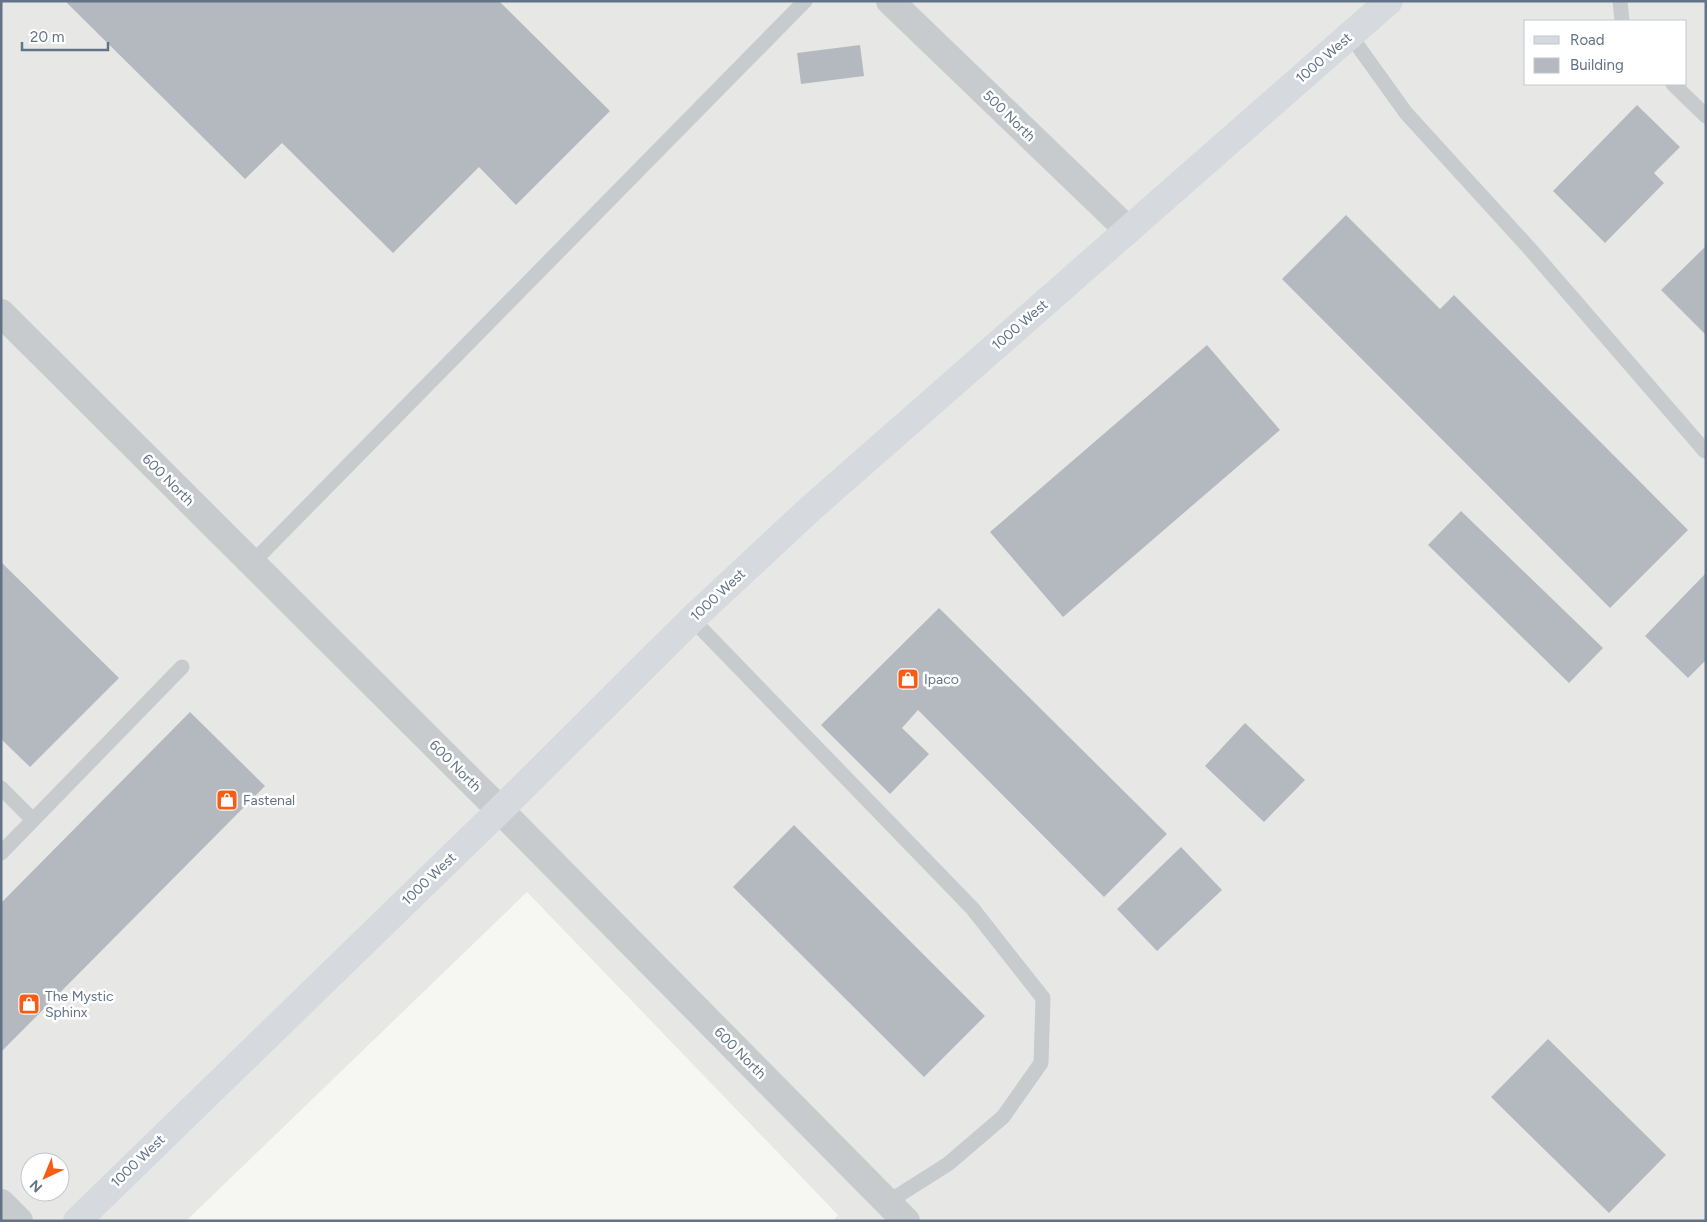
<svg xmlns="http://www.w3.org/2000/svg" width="1707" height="1222" font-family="Figtree,sans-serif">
  <rect width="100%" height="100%" fill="#f6f7f2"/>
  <path fill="#e7e8e6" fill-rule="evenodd" d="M1,1H1706V1221H833L838,1215L527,892L186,1221H1ZM1526,21H1686V84H1526ZM30,1162H60V1192H30Z"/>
  <path fill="#b3b9bf" d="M65,1H499L610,111L516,205L479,167L393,253L282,143L245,179Z
    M860,45L864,76L801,84L797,53Z
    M1637,105L1680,147L1654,173L1664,183L1605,243L1553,191Z
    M1346,215L1440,309L1454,295L1688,530L1610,608L1282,279Z
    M1706,246V335L1661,290Z
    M1207,345L1280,430L1063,617L990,532Z
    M1461,511L1603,648L1569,683L1428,545Z
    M1,562L119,678L30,767L1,739Z
    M1706,573V660L1688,678L1645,636Z
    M939,608L1167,834L1104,897L918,710L902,728L929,754L890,794L821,725Z
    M190,712L265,786L1,1052V903Z
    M1245,723L1305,780L1264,822L1205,766Z
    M794,825L985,1016L924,1077L733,887Z
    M1181,847L1222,890L1157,951L1117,909Z
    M1548,1039L1666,1155L1609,1213L1491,1097Z"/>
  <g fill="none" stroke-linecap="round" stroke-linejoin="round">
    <path stroke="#c8cbce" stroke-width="15" d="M1620,1L1622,21
      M1350,35L1406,113L1530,249L1705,451
      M1673,84L1706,116
      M252,563L805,1
      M692,619L972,908L1043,998L1041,1063L1003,1117L948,1164L888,1202
      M1,788L33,820
      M1,853L182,667"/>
    <path stroke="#c8cbce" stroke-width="28" d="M890,1L1128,230
      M1,313L500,810L906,1221
      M1,1203L19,1221"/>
    <path stroke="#d6dadf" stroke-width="28" d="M77,1221L500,810L692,619L810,509L1389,1"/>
  </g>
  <defs>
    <g id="shop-square" transform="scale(1.125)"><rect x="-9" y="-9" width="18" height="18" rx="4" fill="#f65c13" stroke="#fff"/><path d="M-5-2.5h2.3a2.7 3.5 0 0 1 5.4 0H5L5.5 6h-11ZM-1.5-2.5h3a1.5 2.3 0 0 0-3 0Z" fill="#fff"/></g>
  </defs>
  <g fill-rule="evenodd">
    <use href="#shop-square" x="908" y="679"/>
    <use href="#shop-square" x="227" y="800"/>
    <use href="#shop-square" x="29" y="1004"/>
  </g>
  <g text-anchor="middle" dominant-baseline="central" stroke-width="5" stroke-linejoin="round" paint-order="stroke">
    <g font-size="14" fill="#627387" stroke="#fff">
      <text transform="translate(1324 58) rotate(-41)">1000 West</text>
      <text transform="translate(1009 116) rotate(44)">500 North</text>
      <text transform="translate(1020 325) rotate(-41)">1000 West</text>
      <text transform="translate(168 480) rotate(45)">600 North</text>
      <text transform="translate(718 595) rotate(-43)">1000 West</text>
      <text transform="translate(455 766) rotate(45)">600 North</text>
      <text transform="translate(429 879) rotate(-44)">1000 West</text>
      <text transform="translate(740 1053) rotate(45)">600 North</text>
      <text transform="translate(138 1161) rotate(-44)">1000 West</text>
    </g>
    <g font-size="14" fill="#627387" stroke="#fff" text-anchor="start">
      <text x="924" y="679">Ipaco</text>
      <text x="243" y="800">Fastenal</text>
      <text x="45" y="996">The Mystic<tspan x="45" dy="16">Sphinx</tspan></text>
    </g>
  </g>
  <rect width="1707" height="1222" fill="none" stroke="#627387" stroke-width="5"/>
  <rect x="1524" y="20" width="162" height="65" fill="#ffffff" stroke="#c0c7cf"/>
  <rect x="1534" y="36" width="25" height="8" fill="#d6dadf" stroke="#c0c7cf"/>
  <text x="1570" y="45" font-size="15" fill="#627387">Road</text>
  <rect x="1534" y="58" width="25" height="15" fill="#b3b9bf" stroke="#c0c7cf"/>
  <text x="1570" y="70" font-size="15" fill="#627387">Building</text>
  <g transform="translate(45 1177) rotate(224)"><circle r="24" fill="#ffffff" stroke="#c0c7cf"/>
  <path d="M0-4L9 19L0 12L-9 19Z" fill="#f65c13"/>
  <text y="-8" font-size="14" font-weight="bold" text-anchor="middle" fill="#627387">N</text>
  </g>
  <path d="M22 42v8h86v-8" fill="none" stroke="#627387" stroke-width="2.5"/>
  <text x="30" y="42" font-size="15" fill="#627387" stroke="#ffffff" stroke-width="4" paint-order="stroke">20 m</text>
</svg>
